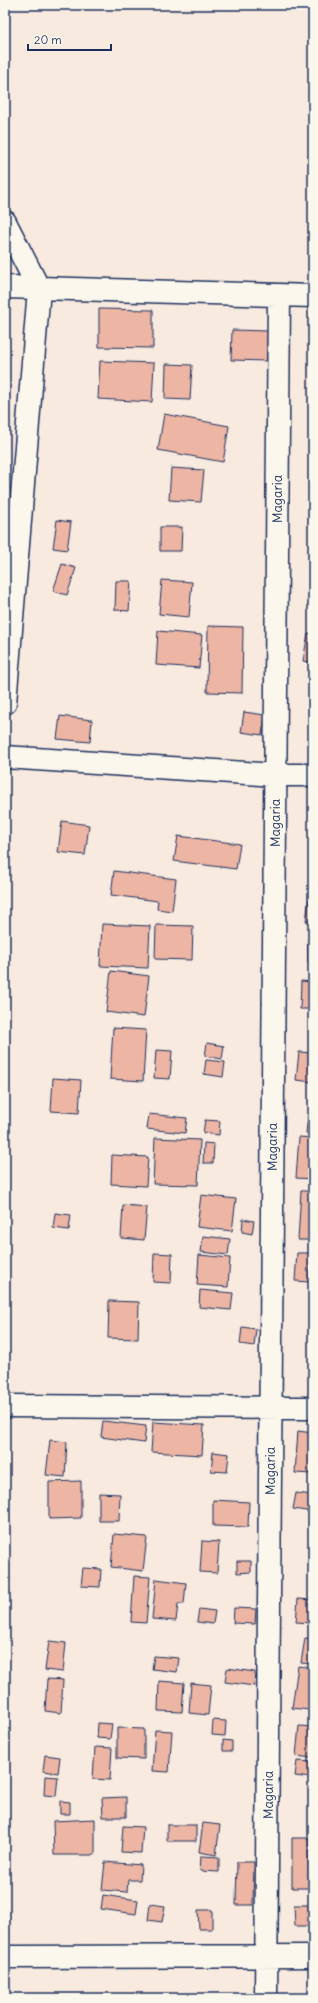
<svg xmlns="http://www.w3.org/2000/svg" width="318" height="2003" font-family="Delius,sans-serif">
  <rect width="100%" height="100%" fill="#f8eade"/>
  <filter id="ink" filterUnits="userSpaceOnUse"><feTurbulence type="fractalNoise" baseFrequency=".025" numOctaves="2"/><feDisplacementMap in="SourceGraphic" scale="8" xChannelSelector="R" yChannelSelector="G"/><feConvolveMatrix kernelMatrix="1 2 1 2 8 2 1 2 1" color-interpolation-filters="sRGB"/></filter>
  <g filter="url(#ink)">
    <path fill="#edb5a4" stroke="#1b2f5e" d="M99,309L153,310V348L99,347Z
      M232,330L268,331L267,361L231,360Z
      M100,361L154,363L152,402L98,399Z
      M166,364L192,365L190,400L165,399Z
      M164,414L229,426L223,462L158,450Z
      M171,468L204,470L201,502L169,500Z
      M57,520L71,522L67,550L53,548Z
      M160,527H182L181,551H160Z
      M62,564L76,568L67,595L53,591Z
      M162,580L192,582L189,617L159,614Z
      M116,581H131L129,611L115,610Z
      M208,626L243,627L242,693L207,692Z
      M158,631L202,635L199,668L156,665Z
      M308,633L313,634V663L303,661Z
      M313,689V718H309Z
      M244,712L265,715L262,735L241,732Z
      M60,716L92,720L90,742L57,739Z
      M62,821L89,825L85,855L58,852Z
      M178,836L240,844L236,869L174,861Z
      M114,871L176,879L172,911L157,909L158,901L111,895Z
      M309,899L313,900V922L306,921Z
      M102,924L150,926L148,968L100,966Z
      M156,925L193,926L192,960L155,959Z
      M308,938H313V962H308Z
      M111,971L149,976L144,1017L106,1012Z
      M301,981L313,982V1009H300Z
      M113,1028L146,1030L143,1081L110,1079Z
      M207,1043L224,1046L222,1059L205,1056Z
      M156,1050L172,1051L170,1079L154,1078Z
      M299,1052L313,1053V1082L296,1080Z
      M206,1060L225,1062L223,1077L204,1074Z
      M53,1078L81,1080L79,1113L51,1111Z
      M149,1114L187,1118L185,1133L147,1129Z
      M308,1116L313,1117V1134L306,1133Z
      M205,1120L220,1121L219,1135L203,1133Z
      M299,1137L313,1138V1179L296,1178Z
      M155,1138L200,1140L198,1185L153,1184Z
      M204,1143L214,1144L213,1163H203Z
      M112,1155L148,1157L146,1186L111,1184Z
      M301,1191H313V1240H298Z
      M201,1195L236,1199L232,1231L197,1227Z
      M123,1205L147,1207L144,1240L121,1238Z
      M55,1213L71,1215L69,1230L53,1228Z
      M243,1219L254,1221L252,1234L242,1232Z
      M203,1236L230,1239L228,1255L201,1252Z
      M154,1253L172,1254L171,1283L153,1282Z
      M297,1253H311L309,1282L295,1281Z
      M199,1255L230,1258L228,1287L197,1285Z
      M200,1290L233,1293L231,1310L199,1307Z
      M109,1301L139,1302L138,1339L108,1338Z
      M242,1327L256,1329L254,1346L240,1344Z
      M103,1421L146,1426L144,1443L101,1437Z
      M153,1422L204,1425L202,1455L151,1452Z
      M298,1431L313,1433V1474L295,1473Z
      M50,1440L67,1442L65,1477L46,1475Z
      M213,1452L229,1454L227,1472L211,1471Z
      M81,1481V1518L49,1519V1482Z
      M99,1493L120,1494L119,1521H99Z
      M296,1493L313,1495V1512L293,1509Z
      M213,1500L249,1502L248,1527L213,1526Z
      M114,1534L147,1537L143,1571L111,1567Z
      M202,1541L219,1542L217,1573L200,1572Z
      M237,1561H251V1572L237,1573Z
      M83,1568L101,1569L100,1587L81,1586Z
      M134,1576L150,1577L146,1623L131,1622Z
      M156,1579L186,1583L184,1604H178L176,1621L152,1619Z
      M298,1599L313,1600L311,1623L296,1622Z
      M234,1608L256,1609L255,1624L233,1623Z
      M199,1609L215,1611L213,1624L197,1622Z
      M305,1638L313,1639V1664L301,1663Z
      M49,1641L66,1643L63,1672L45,1670Z
      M154,1656L179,1658L177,1672L152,1669Z
      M298,1666L313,1668L309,1710L292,1708Z
      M227,1668L255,1672L254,1686L225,1682Z
      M47,1679L63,1680L61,1713L45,1711Z
      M159,1681L184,1683L182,1712L158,1711Z
      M191,1683L211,1685L208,1715L189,1713Z
      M213,1720L226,1721L225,1736L212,1735Z
      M98,1723L112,1724L110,1739L97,1738Z
      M299,1726L313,1727V1758L296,1756Z
      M117,1728L144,1729V1759L117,1758Z
      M155,1730L172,1731L169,1772L152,1771Z
      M223,1740L232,1741V1751H223Z
      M95,1747L112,1748L110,1780L93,1779Z
      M45,1755L60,1757L58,1773L43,1771Z
      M297,1761L313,1762L311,1778L295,1776Z
      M45,1776L58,1777L56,1796L44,1795Z
      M126,1797V1817H103L102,1798Z
      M60,1801L70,1802V1814H60Z
      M95,1819V1855H54L53,1821Z
      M203,1823L220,1825L216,1855L199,1852Z
      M167,1825H196V1841H167Z
      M123,1826L143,1827L141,1853L121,1852Z
      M292,1838H309V1888H292Z
      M201,1856L219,1857V1872L200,1871Z
      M105,1862L141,1865L140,1880H128L127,1892L102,1890Z
      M237,1862H254L253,1905H236Z
      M103,1895L138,1900L136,1914L101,1909Z
      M150,1904L165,1906L162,1922L148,1920Z
      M294,1905H313V1926H295Z
      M198,1910H212V1929H199Z"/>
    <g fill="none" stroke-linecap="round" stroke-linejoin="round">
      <g stroke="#1b2f5e" stroke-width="25">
        <path id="minor" d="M5,222L39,289L5,703
          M5,287L313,296
          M5,757L275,775H313
          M5,1406L313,1408
          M5,1957L313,1956
          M266,1998L279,295"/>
      </g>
      <use href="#minor" stroke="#fbf7ec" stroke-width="22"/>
    </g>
  </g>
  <g text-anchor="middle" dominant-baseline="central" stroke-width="4" stroke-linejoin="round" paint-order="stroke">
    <g font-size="13" fill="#1b2f5e" stroke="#fbf7ec">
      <text transform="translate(277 499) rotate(-90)">Magaria</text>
      <text transform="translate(275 823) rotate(-90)">Magaria</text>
      <text transform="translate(272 1147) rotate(-90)">Magaria</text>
      <text transform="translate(270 1471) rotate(-90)">Magaria</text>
      <text transform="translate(268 1795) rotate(-90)">Magaria</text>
    </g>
  </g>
  <rect width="318" height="2003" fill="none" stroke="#fbf7ec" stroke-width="20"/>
  <rect x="10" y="10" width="298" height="1983" fill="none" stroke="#1b2f5e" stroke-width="1.5" filter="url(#ink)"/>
  <path d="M28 44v6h83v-6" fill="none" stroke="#1b2f5e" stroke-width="2"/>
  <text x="34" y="44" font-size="12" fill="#1b2f5e" stroke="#fbf7ec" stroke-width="3" paint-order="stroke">20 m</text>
</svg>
